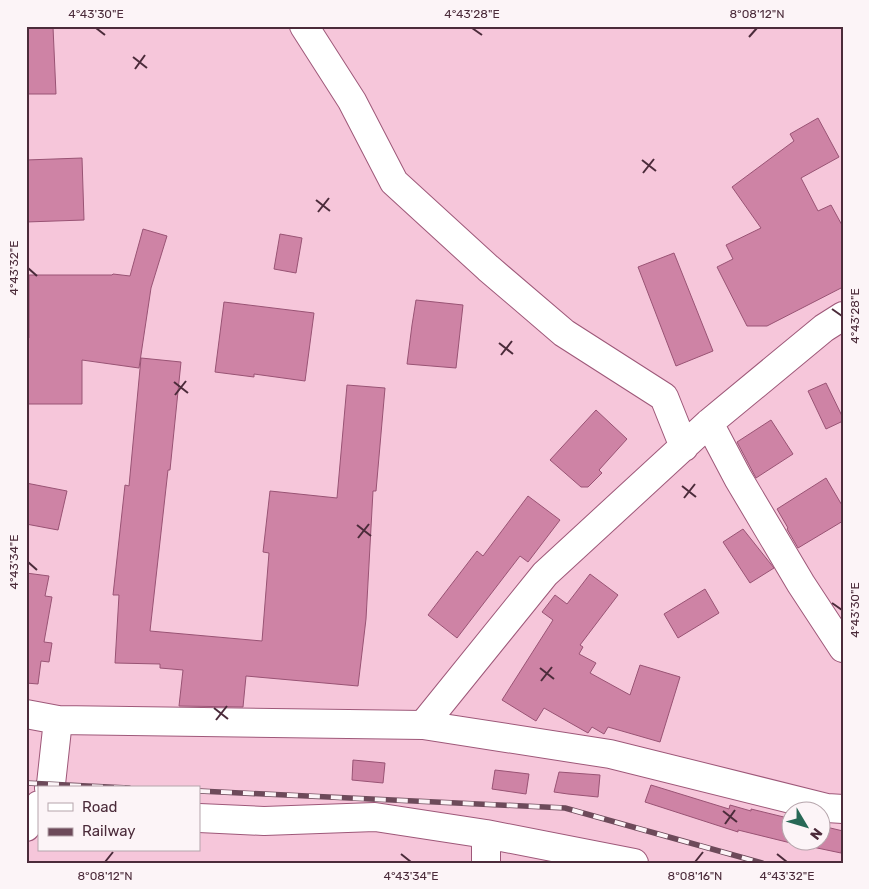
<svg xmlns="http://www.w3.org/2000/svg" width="869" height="889" font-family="Rubik,sans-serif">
  <rect width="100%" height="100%" fill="#f6c6da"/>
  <path fill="#ce83a5" stroke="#995374" d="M26,27H53L56,94H26Z
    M818,118L839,157L801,178L818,211L831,205L843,227V287L767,326H747L717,267L733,259L726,245L761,228L732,187L794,141L790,134Z
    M82,158L84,220L26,222V160Z
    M143,229L167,236L151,288L139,368L82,360V404H26V338H29V275H112L113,274L130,276Z
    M280,234L302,238L296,273L274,269Z
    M674,253L713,351L676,366L638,267Z
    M416,300L463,305L456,368L407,364L412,325Z
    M224,302L314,313L305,381L254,374V377L215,372Z
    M141,358L181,362L170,470H168L150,631L262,641L269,553L263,552L270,491L337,498L347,385L385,388L376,491H373L366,619L358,686L246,676L243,707L179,706L183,670L160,668V664L115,663L119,595H113L125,485L129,486Z
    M826,383L843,418V421L826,429L808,391Z
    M596,410L627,439L599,470L602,473L588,487H581L550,460Z
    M771,420L793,454L756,478L737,442Z
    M826,478L843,507V521L798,548L787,529L788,528L777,509Z
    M26,483L67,491L58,530L26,524Z
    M528,496L560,520L528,562L520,556L457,638L428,615L477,551L483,556Z
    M743,529L774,568L750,583L723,542Z
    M26,573L49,576L45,596L52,597L44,642L52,643L49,662L41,661L38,684L26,683Z
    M590,574L618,595L580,645L583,647L579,654L596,663L590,673L630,695L640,665L680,677L660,742L608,727L604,734L592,727L588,733L544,708L536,721L502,700L553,620L542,612L555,595L567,604Z
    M705,589L719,613L678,638L664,614Z
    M353,760L385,763L383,783L352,780Z
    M495,770L529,774L526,794L492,789Z
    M559,772L600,775L598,797L568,794L554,792Z
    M651,785L729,809L730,805L751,811V809L792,819V842H822V826L843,831V842L841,853L803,845V846L738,830V832L645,802Z"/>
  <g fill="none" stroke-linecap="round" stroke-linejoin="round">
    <g stroke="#9e5879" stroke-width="30">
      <path id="minor" d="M304,26L352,101L394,182L488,268L564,333L664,397L684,447
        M709,423L738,478L801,584L843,648
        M26,714L58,720L423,725L610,754L827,808L843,809
        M423,725L545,574L709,423L824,328L843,316
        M49,788L51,784L58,720
        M199,818L264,821L375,817L486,834L634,863
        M26,827L39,805
        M486,834V863"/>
    </g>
    <use href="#minor" stroke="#fff" stroke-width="28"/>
    <g stroke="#6d4a5a" stroke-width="5.5">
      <path id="rail" d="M26,783L129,788
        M199,791L565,808L762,863"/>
    </g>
    <use href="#rail" stroke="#fcf4f7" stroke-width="4" stroke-dasharray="11" stroke-linecap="butt"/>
  </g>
  <path fill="none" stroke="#4b2b3a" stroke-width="2" d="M96,28L105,35M472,28L482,35M749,37L757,28M133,57L147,68M135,69L145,55M642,160L656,171M643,173L654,159M316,200L330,211M318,212L329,198M28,268L37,276M832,309L842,316M499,343L513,354M501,355L512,341M174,382L188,393M175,395L186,381M682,486L696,497M684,498L695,484M357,525L371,536M358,538L369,524M28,562L37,570M832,603L842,610M540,668L554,679M541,681L552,667M214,708L228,719M216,720L227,706M723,811L737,822M725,824L735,810M401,854L411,862M777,854L787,862M105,862L113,852M695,862L703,852"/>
  <rect width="869" height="889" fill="none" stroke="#fcf4f7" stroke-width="55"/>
  <rect x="38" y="786" width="162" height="65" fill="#fcf4f7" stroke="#b5a4ab"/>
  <rect x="48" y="803" width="25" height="8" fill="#ffffff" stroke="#b5a4ab"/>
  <text x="82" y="812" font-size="15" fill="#4b2b3a">Road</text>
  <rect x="48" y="828" width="25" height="8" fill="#6d4a5a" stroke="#b5a4ab"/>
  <text x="82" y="836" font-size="15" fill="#4b2b3a">Railway</text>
  <g transform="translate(806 826) rotate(128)"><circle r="24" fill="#fcf4f7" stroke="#b5a4ab"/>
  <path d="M0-4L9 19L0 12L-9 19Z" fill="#286856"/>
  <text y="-8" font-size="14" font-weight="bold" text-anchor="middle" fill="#4b2b3a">N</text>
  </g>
  <rect x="28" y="28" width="814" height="834" fill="none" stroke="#4b2b3a" stroke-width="2"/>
  <g font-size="12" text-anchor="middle" fill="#4b2b3a">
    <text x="96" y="18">4°43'30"E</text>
    <text x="472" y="18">4°43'28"E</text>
    <text x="757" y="18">8°08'12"N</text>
    <text transform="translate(14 268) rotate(-90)" y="4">4°43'32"E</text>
    <text transform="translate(855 316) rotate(-90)" y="4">4°43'28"E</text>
    <text transform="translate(14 562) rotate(-90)" y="4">4°43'34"E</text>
    <text transform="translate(855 610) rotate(-90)" y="4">4°43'30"E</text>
    <text x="105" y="880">8°08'12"N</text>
    <text x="411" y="880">4°43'34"E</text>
    <text x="695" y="880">8°08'16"N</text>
    <text x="787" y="880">4°43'32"E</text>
  </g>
</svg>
